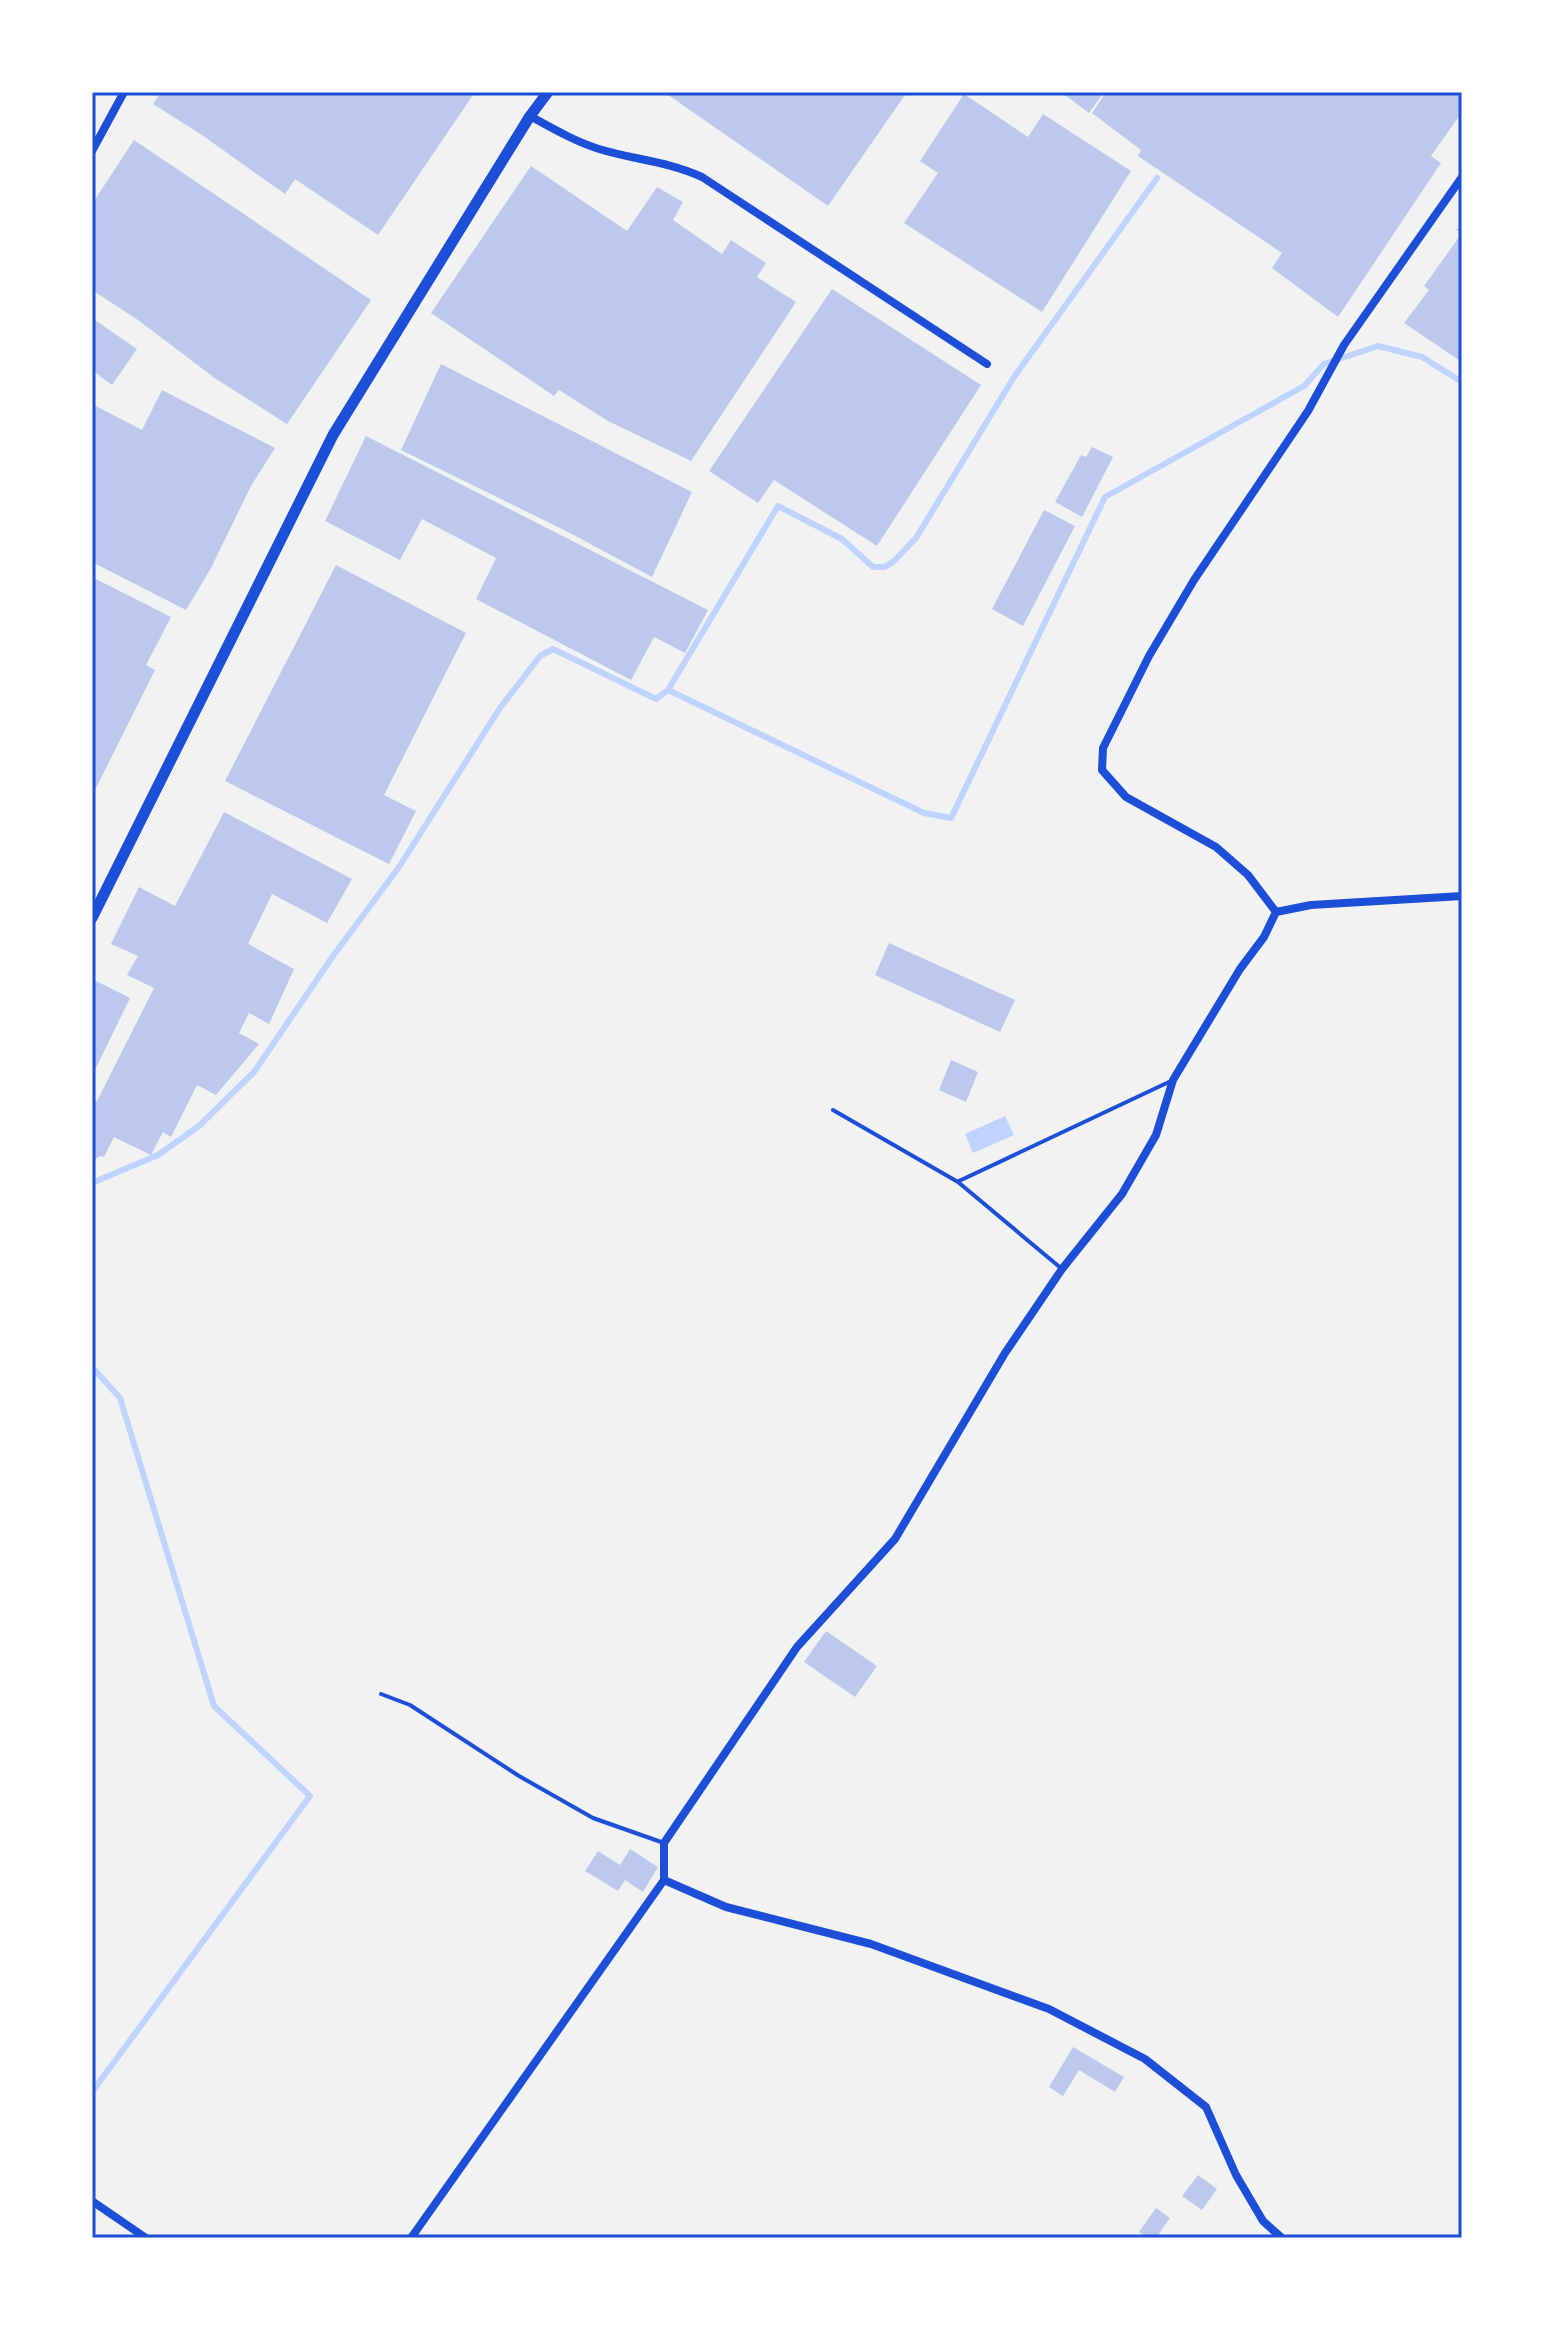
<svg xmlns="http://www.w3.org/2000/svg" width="1554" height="2330" font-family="'Source Serif 4',serif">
  <rect width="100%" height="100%" fill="#f2f2f2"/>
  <path fill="#bfd3fe" d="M1005,1116L1014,1135L973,1153L965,1134Z"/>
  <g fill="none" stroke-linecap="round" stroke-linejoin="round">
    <path stroke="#bfd3fe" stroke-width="6" d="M668,690L924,813L951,818L1105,497L1304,386L1324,364L1378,346L1422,357L1462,382
      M92,1183L158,1155L199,1126L254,1072L333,956L399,867L500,708L540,656L553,649L656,699L668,690L778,506L842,539L873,567H885L894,561L916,538L1014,377L1157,178
      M92,1367L120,1398L214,1706L310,1796L92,2092"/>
  </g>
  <path fill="#bdc9ec" d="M161,92H475L378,235L295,179L285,194L199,133L153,104Z
    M664,92H907L828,206Z
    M1061,92H1104L1089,113Z
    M1106,92H1462V112L1431,156L1441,163L1338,317L1272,268L1282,253L1138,156L1141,150L1092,113Z
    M964,94L1028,137L1043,114L1131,171L1042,312L904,223L938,173L920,161Z
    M134,140L371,300L287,424L216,379L138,320L92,290V204Z
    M531,166L627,231L657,187L683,202L673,220L722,254L731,240L766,263L757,277L796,302L691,461L608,421L559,390L554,396L431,313Z
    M1462,224V362L1404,323L1429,290L1424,286L1462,233L1456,230Z
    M832,289L981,385L877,546L774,480L758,503L709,471Z
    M92,318L137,349L112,385L92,370Z
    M441,364L692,492L652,577L568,532L401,450Z
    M162,390L275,448L251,486L211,568L186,610L92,562V404L142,430Z
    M366,436L708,610L685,653L654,637L631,680L476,599L496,558L422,519L400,560L325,521Z
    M1092,447L1113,457L1082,517L1055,502L1081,455L1086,457Z
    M1044,510L1075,526L1023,626L992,609Z
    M336,565L466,633L384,795L416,811L389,864L225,781Z
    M92,577L171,617L146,665L155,670L92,796Z
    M224,812L352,879L327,923L272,894L248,944L294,969L269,1024L249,1013L239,1033L259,1044L216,1095L197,1085L171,1137L163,1132L151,1155L114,1137L104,1157L101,1156L92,1161V1098L97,1101L154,988L127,975L138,956L111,944L139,887L175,906Z
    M889,943L1015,1000L1000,1032L875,975Z
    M92,979L130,998L92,1076Z
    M951,1060L978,1072L966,1102L939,1090Z
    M826,1631L877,1666L855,1697L804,1662Z
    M630,1849L658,1867L643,1892L625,1880L618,1891L585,1871L598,1851L620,1865Z
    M1073,2047L1124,2077L1115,2092L1079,2070L1063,2096L1049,2087Z
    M1198,2175L1217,2189L1202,2210L1182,2196Z
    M1156,2208L1170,2218L1156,2238H1147L1139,2232Z"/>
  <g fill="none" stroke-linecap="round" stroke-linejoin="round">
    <path stroke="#1d4ed8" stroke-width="4" d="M833,1110L958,1182L1062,1269
      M959,1181L1171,1081
      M381,1694L410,1705L519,1776L593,1818L664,1843"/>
    <path stroke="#1d4ed8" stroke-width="8" d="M530,116C552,128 574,141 599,149C635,160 667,161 702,177L987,364
      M92,151L124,92
      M1276,912L1311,905L1462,896
      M664,1880V1843L797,1647L895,1539L1005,1353L1062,1269L1122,1194L1156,1135L1173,1080L1240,969L1264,937L1276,912L1248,875L1216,847L1126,797L1102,770L1103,748L1149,656L1194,580L1308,411L1344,345L1462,177
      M664,1880L726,1907L871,1944L1049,2009L1145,2059L1206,2107L1236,2175L1263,2221L1282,2238
      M92,2201L146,2238
      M411,2238L664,1880"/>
    <path stroke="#1d4ed8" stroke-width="11" d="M92,918L333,435L530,116L548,92"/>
  </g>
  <rect width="1554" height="2330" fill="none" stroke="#ffffff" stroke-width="188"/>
  <rect x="94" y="94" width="1366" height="2142" fill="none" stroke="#1d4ed8" stroke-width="3"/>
</svg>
